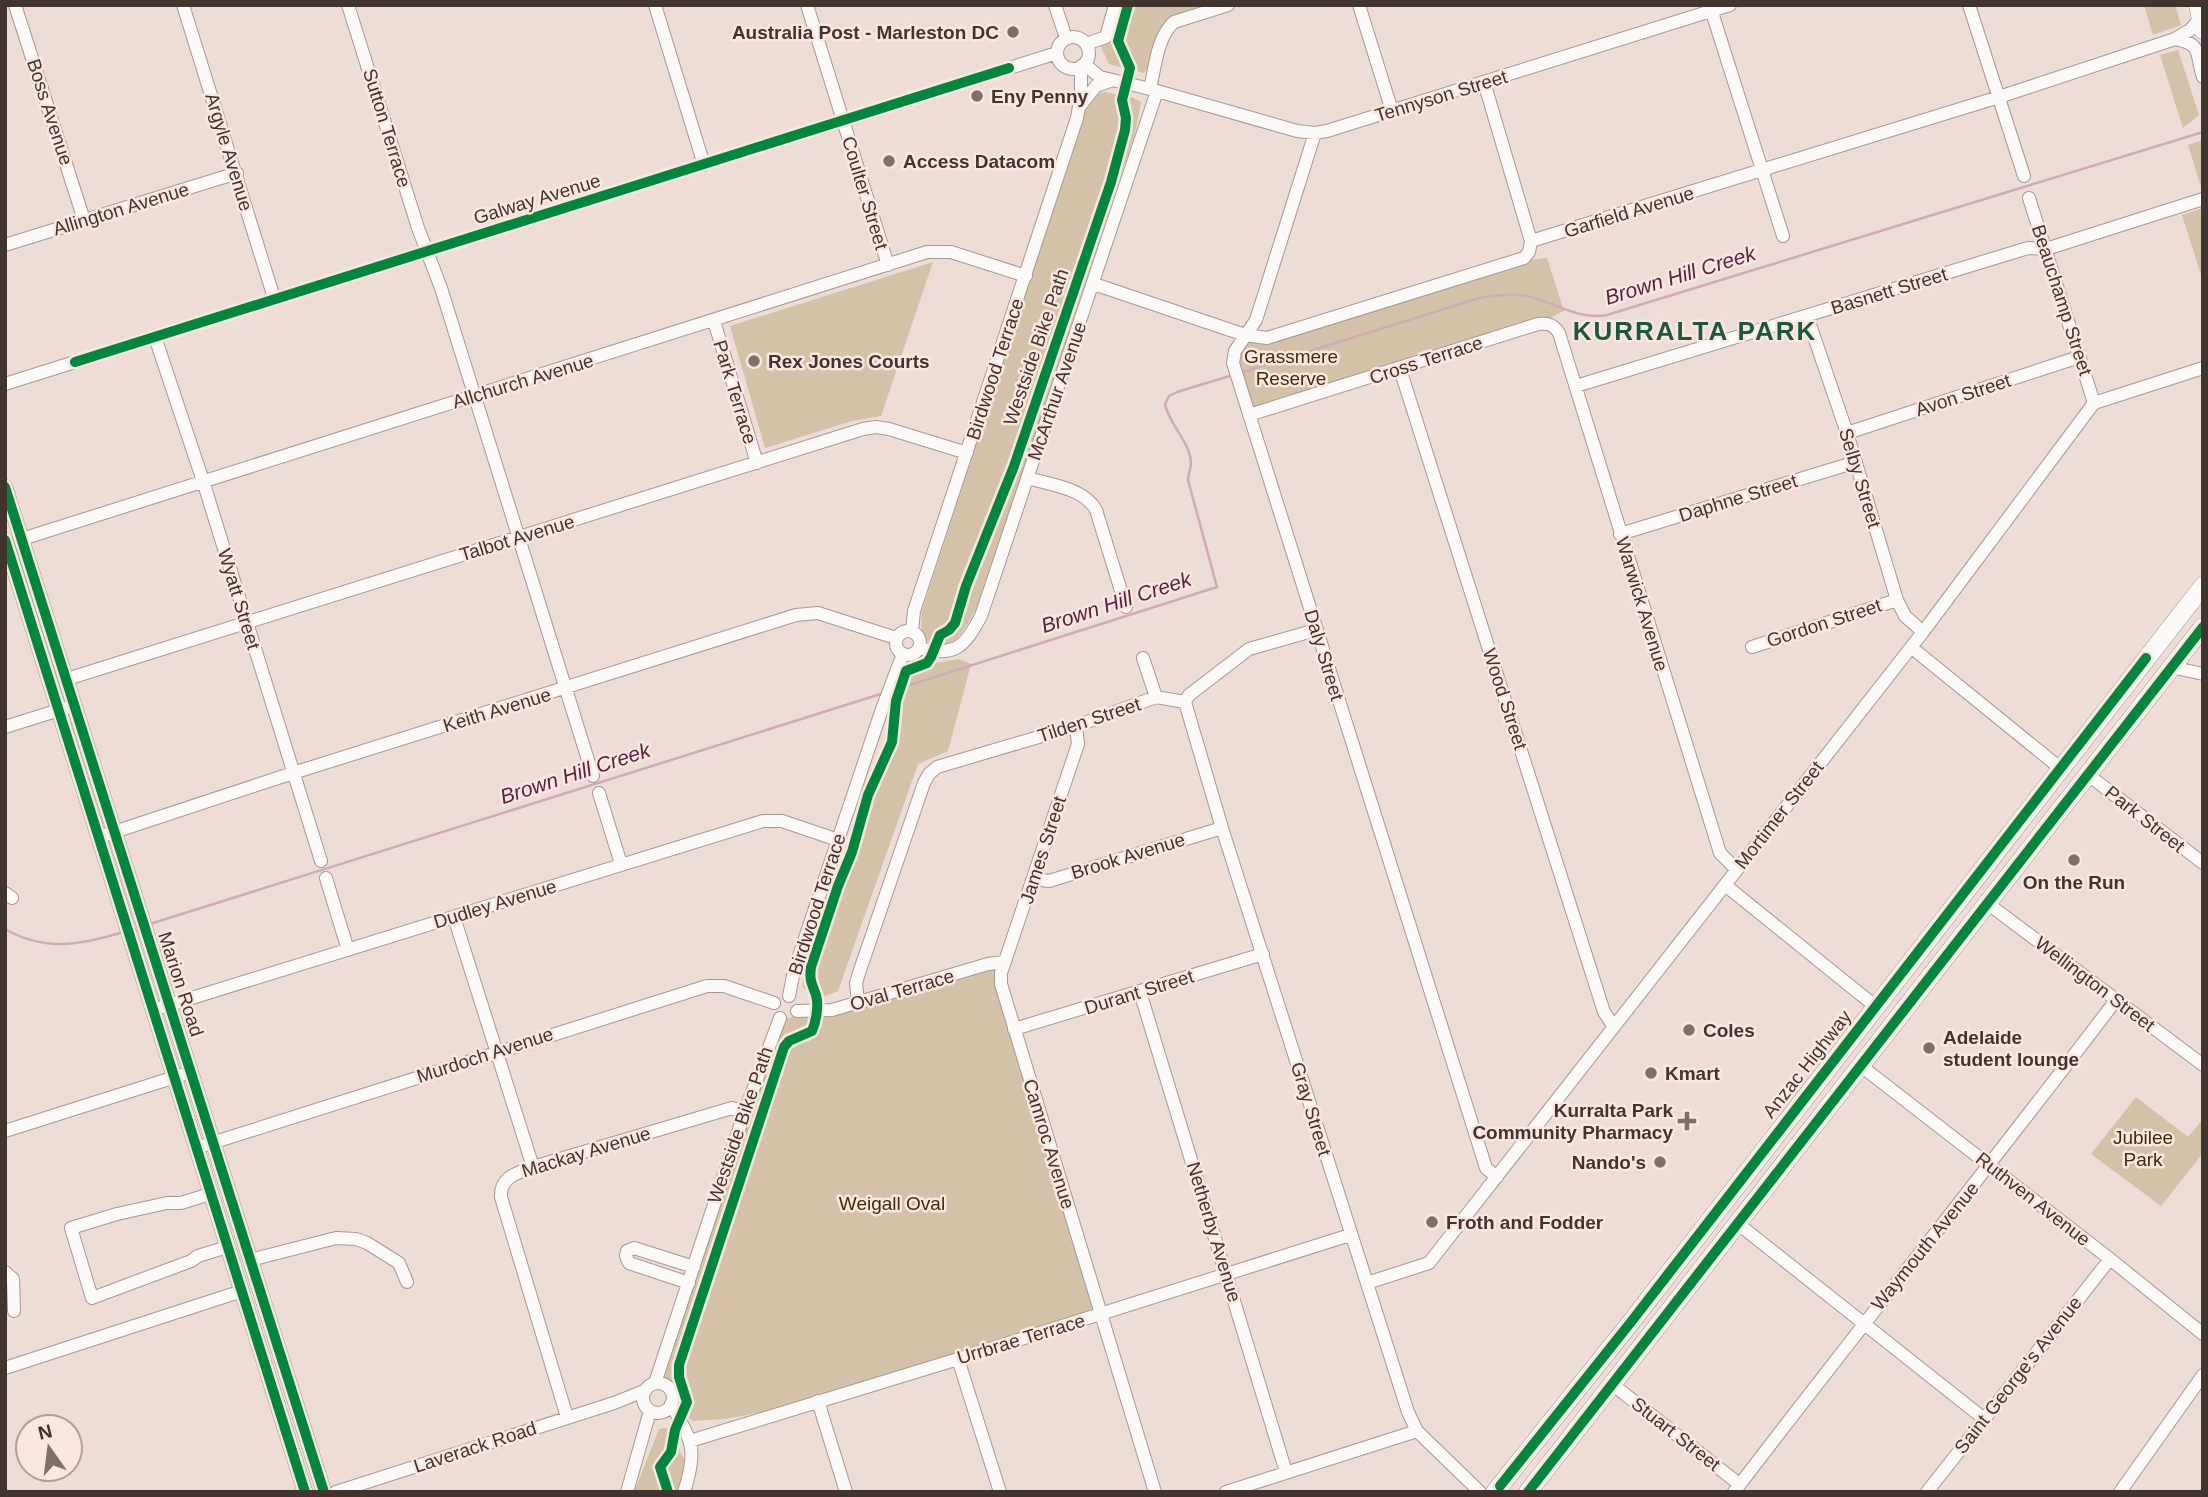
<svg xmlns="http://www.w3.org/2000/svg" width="2208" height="1497" font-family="Arial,sans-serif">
  <rect width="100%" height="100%" fill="#eedcd6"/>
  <path fill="#d3c2a8" d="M1121,5H1203L1204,8L1170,18L1163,26L1147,69L1144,73L1109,64L1100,45C1115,36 1117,21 1121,5Z
    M2144,5H2175L2181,25L2153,35Z
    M2178,50L2199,115L2183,128L2160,55Z
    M1104,92L1132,97L1141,102L1135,133L978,605C972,617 965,629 956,639C952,643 947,646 940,645C920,644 920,626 922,611L1089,96Z
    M2203,140V189L2202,190L2188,145Z
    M2203,208V281L2182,215Z
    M1547,258L1564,311L1538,324L1249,415L1233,358L1245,335L1267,338L1513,262Z
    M933,262L881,416L852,421L765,448L730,326Z
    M959,659L971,664L948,751L918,764L838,991L815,1000L803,987L802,966L909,675L934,663Z
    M996,963L1100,1314L818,1401L726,1419L693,1421L671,1404L672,1395L665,1385L663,1358L780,1018H791L797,1011L832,1010Z
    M2136,1097L2188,1137L2203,1119V1153L2161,1206L2091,1154Z
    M668,1428L686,1463L678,1492H634L659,1429Z"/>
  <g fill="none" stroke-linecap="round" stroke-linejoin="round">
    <path stroke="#d1aab7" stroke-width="2.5" d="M1240,373L1479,298C1495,295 1511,293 1528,296C1556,303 1577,320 1607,315L2203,132
      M894,690L1217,587L1188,480C1188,475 1191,468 1191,463C1190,441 1169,425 1165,404L1169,396L1177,392L1233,375
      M150,924L884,693
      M5,929C45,952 81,945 123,932"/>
    <g stroke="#a69893" stroke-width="14">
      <path id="minor" d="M15,5L84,220
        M183,5L274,298
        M348,5L418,228L441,288L593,776
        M655,5L704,165
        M807,5L888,265
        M1055,5L1066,38
        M1359,5L1392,111
        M1969,5L2024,176
        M1710,6L1783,236
        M1057 53a16 16 0 1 1 32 0a16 16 0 1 1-32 0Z
        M2175,39C2204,44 2195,55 2203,77
        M1086,44L1106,37L1115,5
        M1084,64L1100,77L1150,89L1297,131L1315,133L1327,131L1730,5
        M1150,89C1155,68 1157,37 1174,22L1228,5
        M1080,106L1096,86L1110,81
        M1315,133L1256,320L1235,351L1233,363L1486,1168L1497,1177
        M2029,198L2094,403
        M1531,241L1999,97L2175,39L2190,30L2200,19
        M5,245L237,173
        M1094,284L1245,335L1267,338L1524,258L1529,252L1531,241L1484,82
        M1807,316L1847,433L1897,600L1905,616L1923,632
        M714,321L757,463
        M155,337L203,481L321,861
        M1400,369L1604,1012L1614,1027
        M5,384L1057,53
        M1576,386L2028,248L2046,249L2203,199
        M1249,415L1538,324C1548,323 1553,324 1559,333L1720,853L1736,869
        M1847,433L2079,357
        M1028,478C1051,485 1084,488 1096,510L1126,607
        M1620,534L1856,462
        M22,539L927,252H951L1026,276
        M896 643a12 12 0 1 1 24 0a12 12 0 1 1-24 0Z
        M912,631L914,611L1077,118L1081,95V66
        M1752,647L1897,600
        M1911,647L2060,768
        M920,648C956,657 964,647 981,616L1157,91
        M1143,658L1156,697
        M2171,667L2203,674
        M67,679L863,429L876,427L889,429L967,453
        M1185,702L1222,828L1408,1412L1417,1431L1480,1492
        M1076,726L1078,744L1001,973V984L1155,1492
        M5,727L75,705
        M2087,774L2203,863
        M599,793L621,864
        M105,835L293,773L796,615L818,613L896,638
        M326,878L348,950
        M1034,879L1049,881L1222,828
        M1725,885L1875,1006
        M5,893L12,898
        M1987,903L2203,1065
        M454,917L533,1167
        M1140,992L1286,1472
        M789,996L794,971L882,709L903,654
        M858,1003L856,983L860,970L924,783L929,774L937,767L1076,726L1156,697L1185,702L1189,695L1249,649L1316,630
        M153,1010L763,821H782L838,840
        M797,1011L832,1010L988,964L1005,962
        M1014,1029L1263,954
        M1861,1066L2110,1259L2203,1334
        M5,1131L191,1072
        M196,1148L707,986H724L774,1003
        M210,1194L181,1203H167L117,1214L71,1228L92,1298L191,1261L198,1256L227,1247
        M1737,1223L1983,1418
        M250,1260L336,1238L356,1239L367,1243L399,1263L407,1282
        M5,1272L13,1279L14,1311
        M689,1283L629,1263L626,1256L627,1251L634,1248L694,1267
        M1367,1283L1429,1263L1923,632L2094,403L2203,368
        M958,1359L1000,1492
        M5,1368L242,1291
        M655,1383L745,1111L780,1018
        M643 1398a15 15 0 1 1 30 0a15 15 0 1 1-30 0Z
        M1612,1384L1739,1484
        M818,1401L846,1492
        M671,1404C692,1442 698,1449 684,1492
        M567,1417L501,1197C500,1177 517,1173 533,1167L732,1108L745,1111
        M690,1441L958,1359L1350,1235
        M336,1492L614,1403L644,1391
        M627,1492L650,1411
        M1226,1492L1417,1431
        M1734,1492C1860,1327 1991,1165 2116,1000
        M1927,1492L2110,1259
        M2120,1492L2203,1375"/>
    </g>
    <g stroke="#a69893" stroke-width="16">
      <path id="major" d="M5,487L324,1492
        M5,540L305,1492"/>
    </g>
    <g stroke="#a69893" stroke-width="19">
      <path id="highway" d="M2198,5L2203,30
        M1495,1492L1631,1322L2203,586
        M1528,1492L2203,627"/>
    </g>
    <use href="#minor" stroke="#fcfaf9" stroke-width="12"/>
    <use href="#major" stroke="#fcfaf9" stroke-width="14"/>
    <use href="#highway" stroke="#fcfaf9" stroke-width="18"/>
    <g stroke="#fce7e0" stroke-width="15">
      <path id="cycleway" d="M75,362L1009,68
        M5,487L324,1492
        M5,540L305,1492
        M1500,1486L1631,1322L2146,658
        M668,1492L660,1467L671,1452L675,1430L687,1402L679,1377V1365L784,1047L789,1041L812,1031C816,1022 819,1005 816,995C812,984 809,980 811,967L838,886L852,852L868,795L892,742L896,701L906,671L927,663L931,657L940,635L949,630L955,623L966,586L1014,466L1111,182L1125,130L1126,118L1122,100L1130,68L1118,41L1128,5
        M1528,1492L2203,627"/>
    </g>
    <use href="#cycleway" stroke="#00873e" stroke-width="10"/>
  </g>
  <g fill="#7e6f69" stroke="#fce7e0" stroke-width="2.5">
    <circle cx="1013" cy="32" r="7"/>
    <circle cx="977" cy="96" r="7"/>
    <circle cx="889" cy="161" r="7"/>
    <circle cx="754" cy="361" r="7"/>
    <circle cx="2074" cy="860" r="7"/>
    <circle cx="1689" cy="1030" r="7"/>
    <circle cx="1929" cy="1048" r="7"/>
    <circle cx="1651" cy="1073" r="7"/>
    <path d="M1683.5 1110.5h7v7h7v7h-7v7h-7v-7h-7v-7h7z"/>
    <circle cx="1660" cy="1162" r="7"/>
    <circle cx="1432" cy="1222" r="7"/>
  </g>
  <g text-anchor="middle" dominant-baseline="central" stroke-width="5" stroke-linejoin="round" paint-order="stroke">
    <g font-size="19" font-weight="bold" fill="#41342f" stroke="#fce7e0" text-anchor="start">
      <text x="999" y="32" text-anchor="end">Australia Post - Marleston DC</text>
      <text x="991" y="96">Eny Penny</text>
      <text x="903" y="161">Access Datacom</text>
      <text x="768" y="361">Rex Jones Courts</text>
      <text x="2074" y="882" text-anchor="middle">On the Run</text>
      <text x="1703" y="1030">Coles</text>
      <text x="1943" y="1037">Adelaide<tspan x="1943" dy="22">student lounge</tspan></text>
      <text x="1665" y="1073">Kmart</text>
      <text x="1673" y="1110" text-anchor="end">Kurralta Park<tspan x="1673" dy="22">Community Pharmacy</tspan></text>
      <text x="1646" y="1162" text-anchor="end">Nando's</text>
      <text x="1446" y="1222">Froth and Fodder</text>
    </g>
    <g font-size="19" fill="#41342f" stroke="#fce7e0">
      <text transform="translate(1441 96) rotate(-17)">Tennyson Street</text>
      <text transform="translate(50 112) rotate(72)">Boss Avenue</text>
      <text transform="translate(387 128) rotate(73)">Sutton Terrace</text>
      <text transform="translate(229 152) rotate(73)">Argyle Avenue</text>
      <text transform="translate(865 193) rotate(73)">Coulter Street</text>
      <text transform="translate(537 199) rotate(-17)">Galway Avenue</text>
      <text transform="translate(121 209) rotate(-17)">Allington Avenue</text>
      <text transform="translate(1629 212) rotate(-17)">Garfield Avenue</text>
      <text transform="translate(1889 291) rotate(-17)">Basnett Street</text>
      <text transform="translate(2062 300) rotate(72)">Beauchamp Street</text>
      <text transform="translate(1036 347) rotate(-71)">Westside Bike Path</text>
      <text transform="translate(1426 360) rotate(-18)">Cross Terrace</text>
      <text transform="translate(995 369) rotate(-72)">Birdwood Terrace</text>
      <text transform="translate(523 381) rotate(-17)">Allchurch Avenue</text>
      <text transform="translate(1057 391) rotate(-71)">McArthur Avenue</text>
      <text transform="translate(735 392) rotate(73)">Park Terrace</text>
      <text transform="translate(1963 395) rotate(-18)">Avon Street</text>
      <text transform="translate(1860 478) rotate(73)">Selby Street</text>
      <text transform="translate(1738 498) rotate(-17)">Daphne Street</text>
      <text transform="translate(517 538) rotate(-17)">Talbot Avenue</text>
      <text transform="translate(239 599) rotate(73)">Wyatt Street</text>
      <text transform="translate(1642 604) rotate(73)">Warwick Avenue</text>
      <text transform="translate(1824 623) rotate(-18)">Gordon Street</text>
      <text transform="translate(1324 655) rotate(73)">Daly Street</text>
      <text transform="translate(1505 699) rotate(72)">Wood Street</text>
      <text transform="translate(497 710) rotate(-17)">Keith Avenue</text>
      <text transform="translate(1089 720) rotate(-18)">Tilden Street</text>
      <text transform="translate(1779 815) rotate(-52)">Mortimer Street</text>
      <text transform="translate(2145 819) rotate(38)">Park Street</text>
      <text transform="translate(1043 850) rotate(-72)">James Street</text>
      <text transform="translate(1128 856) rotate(-17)">Brook Avenue</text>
      <text transform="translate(495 904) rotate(-17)">Dudley Avenue</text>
      <text transform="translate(817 904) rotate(-72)">Birdwood Terrace</text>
      <text transform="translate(181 984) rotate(72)">Marion Road</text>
      <text transform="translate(2095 984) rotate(37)">Wellington Street</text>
      <text transform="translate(902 990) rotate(-16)">Oval Terrace</text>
      <text transform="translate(1139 992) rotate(-17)">Durant Street</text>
      <text transform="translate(485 1055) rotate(-18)">Murdoch Avenue</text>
      <text transform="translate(1807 1064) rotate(-52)">Anzac Highway</text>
      <text transform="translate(1311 1109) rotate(73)">Gray Street</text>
      <text transform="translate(740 1125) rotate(-71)">Westside Bike Path</text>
      <text transform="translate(1049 1144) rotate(73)">Camroc Avenue</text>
      <text transform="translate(586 1152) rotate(-17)">Mackay Avenue</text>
      <text transform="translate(2033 1199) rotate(38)">Ruthven Avenue</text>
      <text transform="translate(1214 1232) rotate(73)">Netherby Avenue</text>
      <text transform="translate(1925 1246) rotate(-51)">Waymouth Avenue</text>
      <text transform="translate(1021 1339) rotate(-17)">Urrbrae Terrace</text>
      <text transform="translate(2018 1375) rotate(-52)">Saint George's Avenue</text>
      <text transform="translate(1676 1434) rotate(38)">Stuart Street</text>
      <text transform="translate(475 1447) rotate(-18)">Laverack Road</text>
    </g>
    <g font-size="19" fill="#3c2e06" stroke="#fce7e0">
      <text x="1291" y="356">Grassmere<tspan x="1291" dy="22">Reserve</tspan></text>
      <text x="2143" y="1137">Jubilee<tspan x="2143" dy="22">Park</tspan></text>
      <text x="892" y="1203">Weigall Oval</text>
    </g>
    <g font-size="21" font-style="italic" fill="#5c2040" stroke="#fce7e0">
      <text transform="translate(1680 275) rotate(-17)">Brown Hill Creek</text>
      <text transform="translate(1116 602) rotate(-18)">Brown Hill Creek</text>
      <text transform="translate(575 773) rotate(-18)">Brown Hill Creek</text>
    </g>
    <g font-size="26" font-weight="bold" letter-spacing="2" fill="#195a3f" stroke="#fce7e0">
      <text x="1695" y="331">KURRALTA PARK</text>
    </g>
  </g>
  <rect width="2208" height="1497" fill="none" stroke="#41342f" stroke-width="14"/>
  <g transform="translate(49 1448) rotate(346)"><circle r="33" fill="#fce7e0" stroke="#b19f99" stroke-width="2"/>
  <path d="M0-5L12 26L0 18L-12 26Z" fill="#7e6f69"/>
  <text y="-10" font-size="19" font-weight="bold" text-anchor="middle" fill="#41342f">N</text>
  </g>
</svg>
